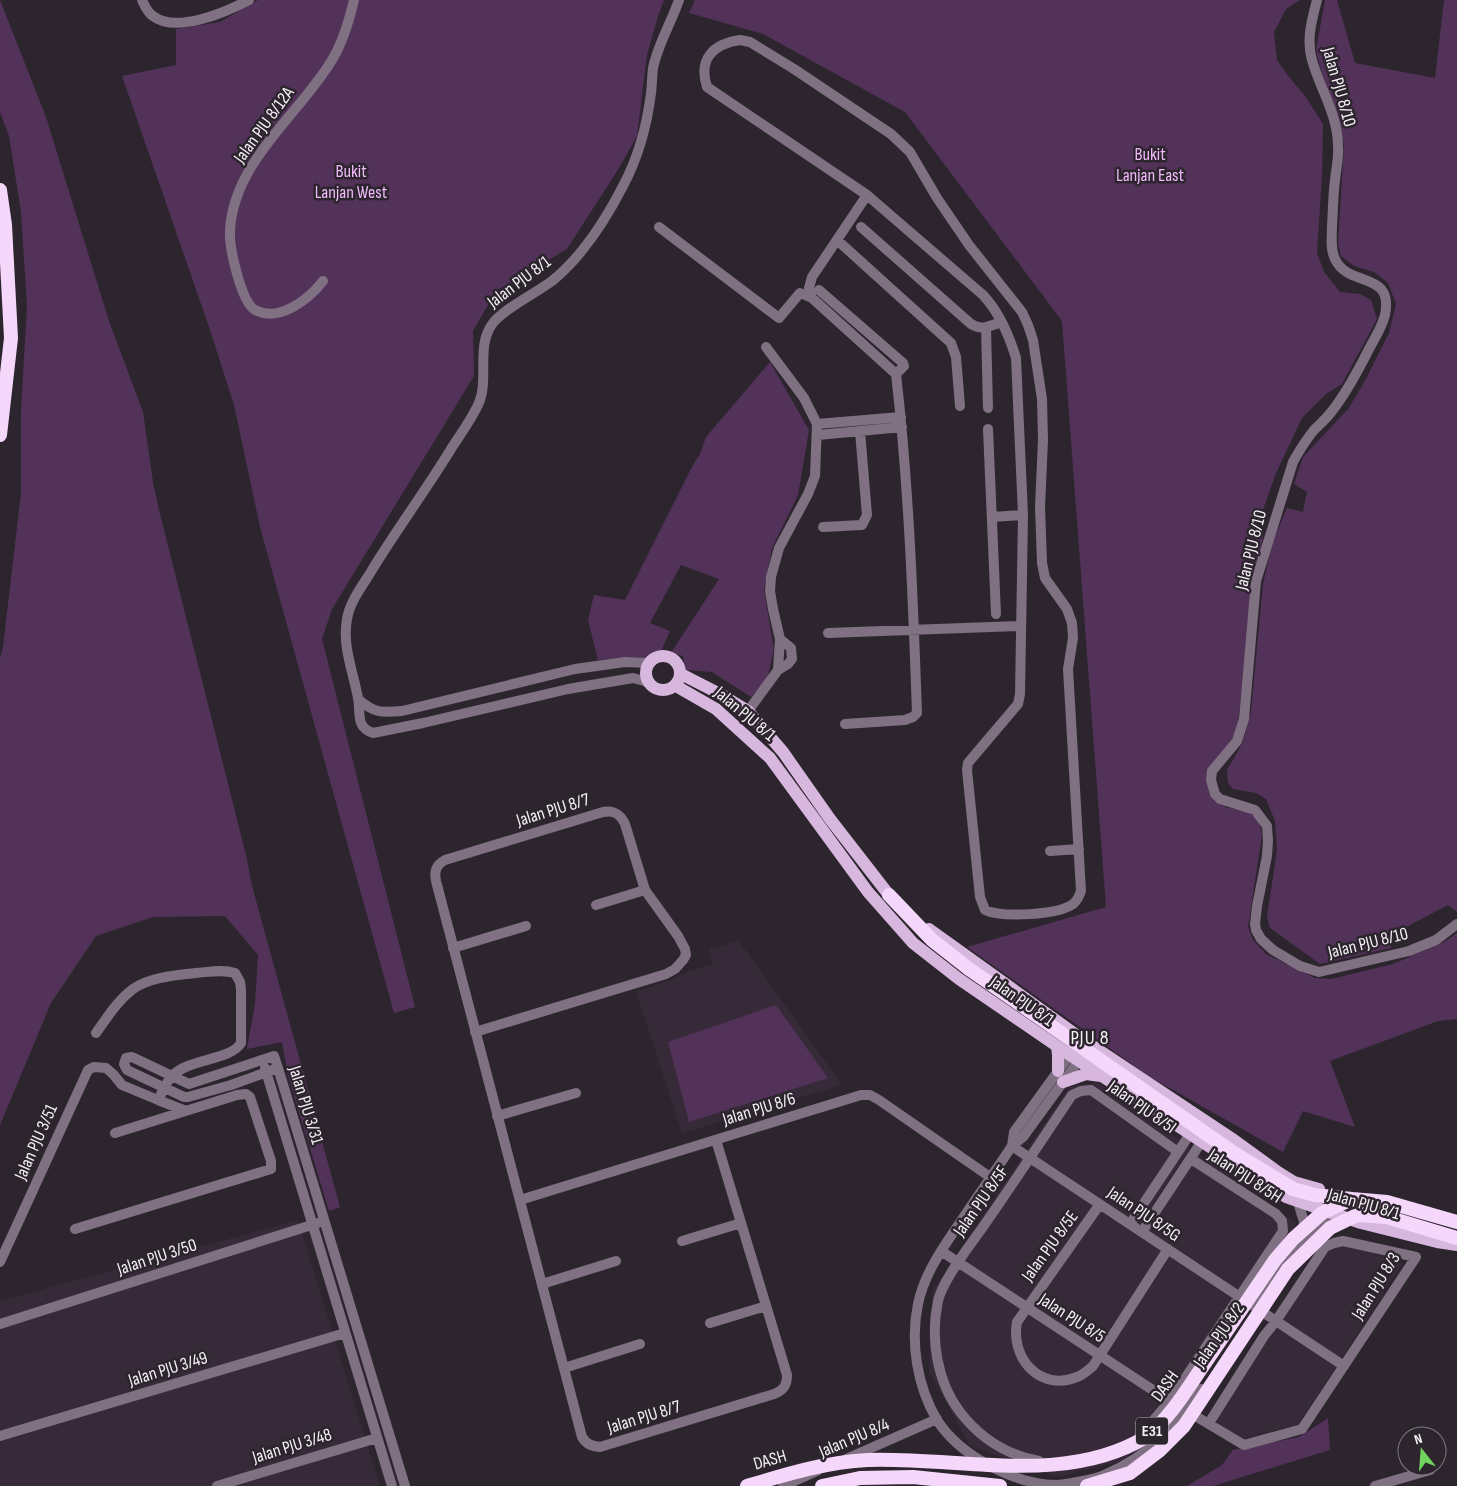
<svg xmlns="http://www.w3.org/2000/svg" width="1457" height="1486" font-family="'Sofia Sans Condensed',sans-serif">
  <rect width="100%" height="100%" fill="#2d252e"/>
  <path fill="#362a39" d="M739,941L842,1085L682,1133L636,992L671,980L687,972L713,964L709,949Z
    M1098,1082L1297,1224L1162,1434L1126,1460L1057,1477L970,1446L929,1371L933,1290L1069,1087Z
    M298,1220L380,1486H0V1301Z
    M1341,1243L1403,1263L1299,1424L1242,1439L1215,1421L1329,1248Z"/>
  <path fill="#523259" d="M0,0L46,117L109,321L143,412L153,482L159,510L247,859L251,882L340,1207L329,1211L288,1076L282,1042L247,1049L255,1004L258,955L225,916L153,917L96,936L51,1003L0,1125V658L3,647L21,493V410L27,306L21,212L9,136L0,112Z
    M258,0H664L658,16L647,55L637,136L619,168L567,249L496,291L473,331L474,376L332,609L322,639L415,1007L394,1013L260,527L234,405L209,327L122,76L176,65V29L220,22Z
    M695,0H1300L1286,9L1274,32L1277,60L1289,77L1305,96L1323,124L1322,175L1317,253L1324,272L1340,292L1360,294L1371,300L1377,319L1342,384L1326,394L1302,418L1276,473L1260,518L1263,539L1251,600L1237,733L1210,768L1208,787L1214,801L1228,808L1247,810L1259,821L1262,835L1248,927L1253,940L1266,954L1315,978L1331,979L1393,964L1444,942L1457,933V1019L1438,1021L1330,1061L1355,1127L1303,1111L1283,1152L1150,1077L967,947L1106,907L1062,321L905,112L763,34L689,13Z
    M1325,0H1337L1355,63L1435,78L1444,0H1457V912L1448,905L1393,934L1391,948L1320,964L1270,928L1267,917L1277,850L1275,821L1266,799L1256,793L1233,789L1228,783L1227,770L1242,744L1251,712L1263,584L1272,543L1287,508L1303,512L1307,492L1294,484L1303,457L1349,408L1367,377L1389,333L1396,304L1388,283L1374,272L1354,266L1341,256L1338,244L1344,145L1337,115L1321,70L1316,50Z
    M770,362L809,430L798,495L772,548L764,590L774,650L767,679L751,697L712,672L685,670L683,656L671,653L719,579L681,565L650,623L670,631L660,653L647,658L628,657L598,660L588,620L594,595L625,600L693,465L700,454L706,437Z
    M776,1005L828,1078L689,1122L668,1042Z
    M1328,1418L1330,1450L1213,1486H1187L1222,1465L1233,1450L1299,1437Z"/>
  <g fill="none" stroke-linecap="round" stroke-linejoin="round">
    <path stroke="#7f7082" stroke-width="10" d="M142,0C145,6 147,12 153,16C176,34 226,12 249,0
      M1317,0C1312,19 1306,40 1312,60C1320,89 1338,115 1338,146C1339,158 1336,169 1335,180C1333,195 1333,211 1332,226C1332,237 1330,249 1335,259C1348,288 1394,270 1385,315C1382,327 1375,338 1369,349C1358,371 1347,392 1332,411C1327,418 1320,424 1314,430C1306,440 1299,451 1293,462L1256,581L1244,719L1237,741L1212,771L1211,780L1215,794L1220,799L1255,810L1267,826L1268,841L1267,856L1257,906L1255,924L1256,930L1261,939L1273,950L1300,966L1319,972L1409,951L1436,940L1457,924
      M740,40L750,42L794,69L891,134L910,152L937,198L969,245L1022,312L1028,325L1033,340L1042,399L1043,440L1040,507L1042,563L1045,578L1067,609L1072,623L1073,638L1068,669L1081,891C1079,896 1078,900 1073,904C1058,915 1002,918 985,910L980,897L967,770L968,763L973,757L1018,704L1020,694L1023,515L1016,358C1009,335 999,312 983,295L867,195L707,87C698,59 713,44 740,40Z
      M659,227L779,318L800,293L812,298
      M861,227L971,324C982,331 990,326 1001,322
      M837,240L951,343L956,357L960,406
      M323,281C309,299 279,323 255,310C241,302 229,247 230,231C233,162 299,115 332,60C343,42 349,21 354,0
      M819,290L903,363L904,366L896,374
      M986,328L988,408
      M766,347L804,398L817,424L815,476L808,494L779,548L771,577L770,591L773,609L780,639L778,670
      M817,424L901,417
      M988,429L996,614
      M818,435L902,427
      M992,517L1023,515
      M823,527L862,525L867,515L860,431
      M828,633L1021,626
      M648,682L633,678L568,689L423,723L373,733C355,727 361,713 358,698C353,671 342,646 347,619C350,601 363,585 372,570C397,529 426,490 451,449C460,435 471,420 478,405C490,380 475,346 493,323C505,308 536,293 552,281C583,256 605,221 623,186C638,158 647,125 651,93C652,85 652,76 653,68C658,44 671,23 679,0
      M358,699C374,713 381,713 402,711L575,669L625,662L649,663
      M748,711L778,670L788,664L792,659L791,648L780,639
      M845,724L905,720L913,717L917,713C913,600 909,487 896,374L812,298L809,288L812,277L867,195
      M1050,851L1079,849
      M596,905L645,890
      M453,948L526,926
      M475,1032L666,974L675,969L683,960L686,955L685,949L678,936L645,890L625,824C620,814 614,810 603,812L445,860C436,865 434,871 436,881L582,1437C587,1445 592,1446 600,1447L774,1394C784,1390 787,1385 787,1375L716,1140
      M96,1033C107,1018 117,1001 133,989C149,977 177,975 196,973C209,972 223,969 235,973L240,982L241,989V1043C230,1061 189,1058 172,1076C166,1082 162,1093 158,1100L186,1111
      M1082,1056L1023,1137L1012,1146C996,1170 979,1194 963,1218C945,1245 925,1271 918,1304C910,1342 917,1386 937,1420C960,1456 1014,1484 1056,1485C1065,1485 1095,1479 1104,1475C1150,1456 1172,1429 1201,1389
      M265,1068L392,1486
      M278,1068L231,1085L188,1097H184L127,1070L124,1064L126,1058L132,1057L189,1084L274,1056L278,1068L405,1486
      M497,1116L576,1093
      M1012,1146L1344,1366
      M1012,1146L1014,1132L1074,1049
      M520,1200L861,1095H870L879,1100L990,1177
      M1100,1204L1017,1322C1010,1358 1040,1392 1077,1377C1083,1375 1088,1370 1093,1366L1168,1249
      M1130,1224L1190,1134
      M75,1229L271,1169V1161L250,1097L246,1094L237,1095L115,1133
      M1142,1232L1202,1141
      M682,1241L741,1223
      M1301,1250C1312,1234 1317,1225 1336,1220
      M941,1251L1174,1404
      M0,1262L88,1070L94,1067L106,1068L113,1074L122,1085L158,1100
      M542,1284L616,1261
      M1254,1306L1302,1236L1304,1222L1298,1202
      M710,1323L766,1306
      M0,1324L318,1223
      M564,1368L640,1344
      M1187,1411L1244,1445L1302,1429L1416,1257L1343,1241L1334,1243L1325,1247L1276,1321L1264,1336L1209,1423
      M1145,1430L1170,1401L1283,1231L1282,1221L1276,1214L1191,1159
      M0,1436L345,1333
      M846,1459L937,1419
      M1039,1461C1007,1455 980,1438 960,1412C937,1382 930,1338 938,1301C943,1279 972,1243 985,1224C1015,1181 1043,1138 1072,1095L1081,1091L1091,1090L1178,1152
      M217,1486L377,1438
      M783,1486L817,1471
      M1375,1486L1430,1470"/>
    <path stroke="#d7b7de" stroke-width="12" d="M646 673a17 17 0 1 1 34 0a17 17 0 1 1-34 0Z
      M681,674L722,695L748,711L783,752L830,819L889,895L896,902
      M676,686L716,709L770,758L868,892L913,943L959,979L1070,1055L1286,1197L1361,1223L1437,1242L1457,1245
      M929,929L1082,1039L1234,1140L1278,1172L1294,1182L1319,1189
      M1057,1046L1058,1055V1071
      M1063,1082L1086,1074L1101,1076
      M1349,1201L1387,1215"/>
    <path stroke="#f6d7fc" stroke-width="14" d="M0,190L5,225L11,338L0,435
      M889,895L932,940L969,969
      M822,1486L860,1478L913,1477L1000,1486"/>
    <path stroke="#f6d7fc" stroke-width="14" d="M969,969L1234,1153L1293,1189L1315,1195L1352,1199
      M747,1486C787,1474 826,1462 868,1460C962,1457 1065,1486 1146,1437C1171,1417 1187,1389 1205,1363C1228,1329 1251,1295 1275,1260L1293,1239L1322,1213L1352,1199L1387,1202L1457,1222
      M1087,1486L1130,1473L1159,1451L1184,1426L1288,1269L1330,1228L1357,1215L1387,1217L1457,1238"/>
  </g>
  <g text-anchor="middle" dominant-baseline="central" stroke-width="5" stroke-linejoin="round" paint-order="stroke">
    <rect fill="#2d252e" stroke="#b9b2ba" stroke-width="1" x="1136" y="1417.5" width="32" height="27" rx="4"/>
    <g font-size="16" font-weight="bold" fill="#f5eff6">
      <text x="1152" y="1431">E31</text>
    </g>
    <g font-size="18" fill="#f5eff6" stroke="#2d252e">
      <text transform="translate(1339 87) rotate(74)">Jalan PJU 8/10</text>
      <text transform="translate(264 125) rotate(-54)">Jalan PJU 8/12A</text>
      <text transform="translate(519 282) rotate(-37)">Jalan PJU 8/1</text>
      <text transform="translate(1251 550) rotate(-76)">Jalan PJU 8/10</text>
      <text transform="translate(745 714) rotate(40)">Jalan PJU 8/1</text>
      <text transform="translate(553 810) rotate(-17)">Jalan PJU 8/7</text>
      <text transform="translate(1368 943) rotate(-14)">Jalan PJU 8/10</text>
      <text transform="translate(1022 1001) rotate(35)">Jalan PJU 8/1</text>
      <text transform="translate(306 1105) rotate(73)">Jalan PJU 3/31</text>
      <text transform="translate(1142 1107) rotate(35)">Jalan PJU 8/5I</text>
      <text transform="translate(759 1109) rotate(-17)">Jalan PJU 8/6</text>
      <text transform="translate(36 1142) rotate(-66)">Jalan PJU 3/51</text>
      <text transform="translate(1245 1176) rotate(33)">Jalan PJU 8/5H</text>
      <text transform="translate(981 1201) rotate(-55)">Jalan PJU 8/5F</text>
      <text transform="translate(1364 1204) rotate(16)">Jalan PJU 8/1</text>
      <text transform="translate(1144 1214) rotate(34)">Jalan PJU 8/5G</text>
      <text transform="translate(1050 1246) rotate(-54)">Jalan PJU 8/5E</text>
      <text transform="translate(157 1257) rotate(-18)">Jalan PJU 3/50</text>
      <text transform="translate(1376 1286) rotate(-58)">Jalan PJU 8/3</text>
      <text transform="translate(1072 1318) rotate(33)">Jalan PJU 8/5</text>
      <text transform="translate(1219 1335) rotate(-55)">Jalan PJU 8/2</text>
      <text transform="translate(168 1369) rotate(-17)">Jalan PJU 3/49</text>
      <text transform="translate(1165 1386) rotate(-54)">DASH</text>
      <text transform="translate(644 1417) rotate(-17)">Jalan PJU 8/7</text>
      <text transform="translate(854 1438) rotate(-23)">Jalan PJU 8/4</text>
      <text transform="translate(292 1446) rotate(-17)">Jalan PJU 3/48</text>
      <text transform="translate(770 1460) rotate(-16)">DASH</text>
    </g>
    <g font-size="18" fill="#f0bafb" stroke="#2d252e">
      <text x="1150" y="154">Bukit<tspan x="1150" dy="21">Lanjan East</tspan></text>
      <text x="351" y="171">Bukit<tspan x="351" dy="21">Lanjan West</tspan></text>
    </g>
    <g font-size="20" letter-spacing="1" fill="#f5eff6" stroke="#2d252e">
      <text x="1090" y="1038">PJU 8</text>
    </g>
  </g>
  <g transform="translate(1422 1451) rotate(343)"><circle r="24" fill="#2d252e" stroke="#7d767e"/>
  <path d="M0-4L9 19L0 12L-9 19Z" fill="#71d35e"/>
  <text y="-8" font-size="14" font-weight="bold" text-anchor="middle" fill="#f5eff6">N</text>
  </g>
</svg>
